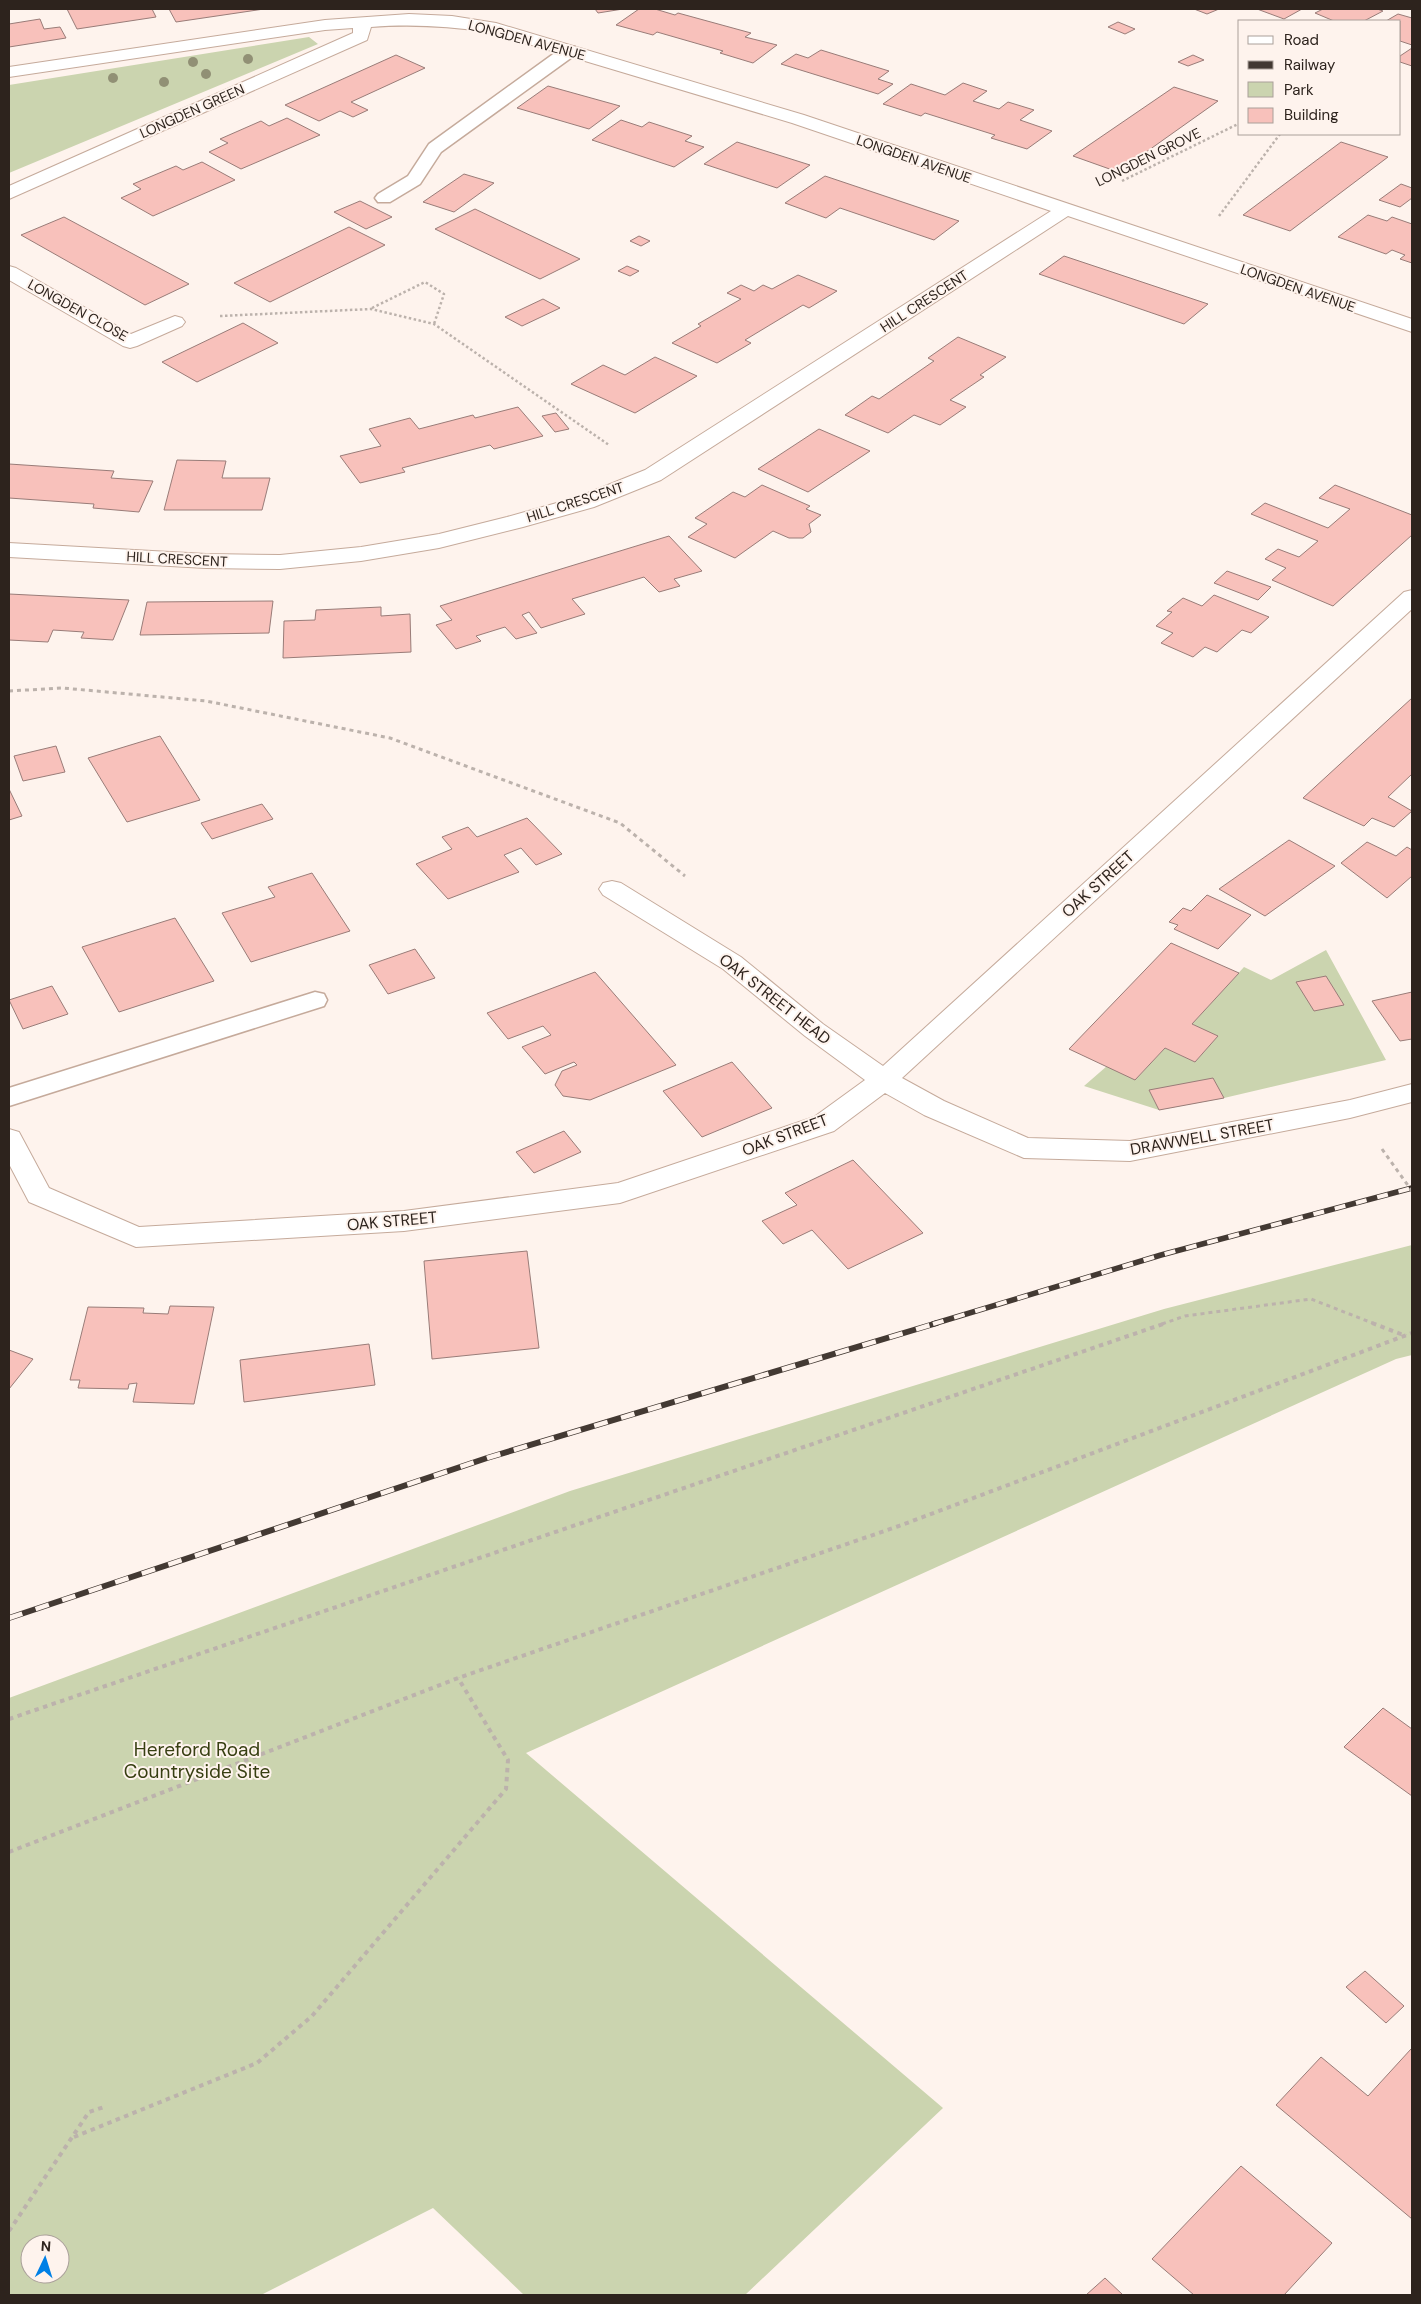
<svg xmlns="http://www.w3.org/2000/svg" width="1421" height="2304" font-family="'DM Sans',sans-serif">
  <rect width="100%" height="100%" fill="#fef3ed"/>
  <path fill="#cbd4af" fill-rule="evenodd" d="M309,37L318,44L9,173V85Z
    M1326,950L1386,1060L1224,1098L1159,1110L1084,1086L1107,1066L1136,1079L1165,1048L1195,1062L1217,1037L1192,1024L1244,967L1271,980Z
    M1412,1245V1355L1396,1359L526,1753L943,2108L745,2295H524L433,2208L261,2295H9V1698L570,1491L1164,1309ZM30,2244H60V2274H30Z"/>
  <path fill="#f8c1bb" stroke="#997c78" d="M67,9H152L156,17L77,29Z
    M169,9H264L176,22Z
    M595,9H623L598,13Z
    M639,9H655L675,15L678,13L751,33L745,37L777,45L753,63L720,53L723,51L657,32L653,35L616,25Z
    M1194,9H1219L1207,14Z
    M1257,9H1302L1284,19Z
    M1323,9H1377L1383,11L1364,21H1334L1315,13Z
    M1398,14L1412,18V45L1400,41V21H1386Z
    M40,19L44,29L60,27L66,38L9,47V24Z
    M1118,22L1135,29L1125,34L1108,27Z
    M1412,48V66L1400,62V56Z
    M821,50L889,71L878,79L893,84L878,94L781,64L796,54L808,58Z
    M396,55L425,68L351,102L368,110L353,117L340,111L319,121L285,105Z
    M1193,55L1204,60L1188,66L1178,62Z
    M963,83L987,91L973,101L999,109L1008,102L1034,110L1020,120L1052,131L1027,149L991,138L995,135L925,113L921,116L883,104L911,84L945,95Z
    M548,86L620,106L589,129L517,108Z
    M1174,87L1218,101L1118,172L1073,156Z
    M287,118L320,135L241,169L209,152L228,143L220,139L261,121L269,126Z
    M621,120L642,127L649,122L692,136L685,141L704,147L674,167L592,140Z
    M737,142L810,165L777,188L704,164Z
    M1341,142L1388,157L1290,231L1243,215Z
    M202,162L235,180L153,216L121,198L141,189L133,184L176,166L183,170Z
    M464,174L494,183L454,212L423,202Z
    M825,176L959,221L934,240L840,208L826,218L785,203Z
    M1401,184L1412,188V198L1400,207L1379,200Z
    M360,201L392,217L366,229L334,212Z
    M475,209L580,259L540,279L435,229Z
    M1368,215L1387,221L1392,217L1412,224V263L1400,259L1405,255L1392,250L1386,254L1338,237Z
    M64,217L189,284L145,305L21,235Z
    M349,227L385,245L270,302L234,283Z
    M639,236L650,241L641,246L630,241Z
    M1064,256L1208,304L1184,324L1039,274Z
    M627,266L639,271L630,276L618,271Z
    M798,275L837,291L809,308L803,305L745,340L751,343L717,363L672,343L701,326L698,324L741,299L727,293L741,285L754,291L763,285L772,289Z
    M543,299L560,308L522,326L505,317Z
    M243,323L278,343L197,382L162,362Z
    M958,337L1006,357L980,375L984,377L950,400L966,407L940,425L914,415L888,433L845,415L872,396L879,399L934,361L928,358Z
    M655,357L697,376L635,413L571,384L603,365L625,375Z
    M518,407L543,436L494,449L490,445L402,468L405,472L360,483L340,456L381,446L369,429L410,418L419,429L473,415L475,418Z
    M556,413L569,429L555,432L542,416Z
    M819,429L870,451L808,492L758,469Z
    M177,460L226,461L222,478H270L262,510H164Z
    M9,464L114,471L111,478L153,481L139,512L93,508L94,504L9,498Z
    M762,485L810,506L806,509L821,515L809,524L811,532L803,538H789L773,531L735,558L688,537L707,524L695,518L733,492L745,497Z
    M1335,485L1412,515V535L1333,606L1272,580L1286,568L1265,559L1278,549L1299,557L1318,541L1251,514L1265,503L1328,528L1350,509L1319,498Z
    M669,536L702,571L674,579L680,586L659,592L644,577L572,599L585,614L541,628L529,612L522,615L537,633L516,639L505,627L476,636L481,641L456,649L436,625L452,620L440,606Z
    M1227,571L1271,587L1258,600L1214,583Z
    M9,594L129,600L113,640L81,638L84,632L53,630L48,642L9,640Z
    M1214,595L1269,617L1251,633L1242,630L1217,652L1205,647L1193,657L1161,643L1173,633L1156,626L1172,612L1167,611L1183,598L1202,606Z
    M273,601L269,633L140,635L147,602Z
    M381,607V616L410,614L411,652L283,658L284,621L315,620L316,610Z
    M1412,698V774L1388,797L1412,811L1394,827L1372,818L1364,826L1303,798Z
    M160,736L200,800L127,822L88,758Z
    M56,746L65,772L23,781L14,756Z
    M9,789L22,816L9,820Z
    M262,804L273,819L212,839L201,823Z
    M527,818L562,854L536,865L521,848L504,855L519,872L448,899L416,864L452,849L442,837L468,827L477,837Z
    M1289,840L1335,866L1265,916L1219,889Z
    M1367,842L1396,856L1407,847L1412,850V876L1387,898L1341,863Z
    M312,873L350,931L251,962L222,913L275,897L268,887Z
    M1207,895L1251,915L1218,949L1174,929L1178,925L1169,922L1183,908L1191,911Z
    M175,918L214,981L119,1012L82,947Z
    M1171,943L1239,973L1192,1024L1218,1036L1195,1062L1165,1048L1135,1080L1069,1049Z
    M415,949L435,978L388,994L369,965Z
    M595,972L676,1065L590,1100L563,1096L555,1085L562,1071L577,1065L574,1062L545,1074L522,1047L551,1035L543,1026L508,1039L487,1013Z
    M1326,976L1344,1005L1314,1011L1296,982Z
    M52,986L68,1014L23,1029L9,1000Z
    M1412,992V1039L1400,1041L1372,1001Z
    M732,1062L772,1108L702,1137L663,1091Z
    M1213,1078L1224,1098L1159,1110L1149,1090Z
    M564,1131L581,1152L534,1173L516,1152Z
    M853,1160L923,1233L848,1269L812,1230L783,1244L762,1221L797,1205L785,1193Z
    M527,1251L539,1348L432,1359L424,1261Z
    M170,1306L214,1307L194,1404L133,1402L137,1383L129,1384L128,1389L78,1388L80,1380H70L88,1307L144,1308L143,1313L168,1314Z
    M369,1344L375,1385L244,1402L240,1360Z
    M9,1350L33,1359L9,1389Z
    M1383,1708L1412,1729V1796L1344,1747Z
    M1365,1971L1404,2006L1386,2023L1346,1987Z
    M1411,2049L1412,2050V2219L1276,2105L1321,2057L1368,2096Z
    M1241,2166L1332,2243L1284,2295H1194L1152,2259Z
    M1105,2278L1123,2295H1086Z"/>
  <g fill="none" stroke-linecap="round" stroke-linejoin="round">
    <g stroke="#c5aa9b" stroke-width="3">
      <path id="service" d="M569,46L575,47L577,51L575,55L441,152L420,184L390,202H378L375,198L378,194L408,176L429,144L563,47Z
        M315,992L324,994L327,1000L324,1006L9,1106V1088Z"/>
    </g>
    <g stroke="#c5aa9b" stroke-width="2">
      <path id="minor" d="M409,14L452,16L496,23L804,115L1412,319V332L1068,216L661,480L594,507L523,527L439,548L361,561L280,569L206,568L9,557V543L206,554L280,555L361,547L439,534L507,517L578,497L645,470L1051,211L792,123L488,32C448,26 411,24 371,27L367,40L9,199V186L353,33V28L325,30L9,77V67L325,20Z
        M9,266L16,268L131,334L175,316L182,318L185,322L182,326L137,346L130,348L123,346L9,280Z
        M1412,590V609L902,1078L944,1101L1028,1138L1130,1141L1350,1100L1412,1084V1102L1350,1118L1130,1161L1024,1158L924,1115L885,1093L834,1131L620,1203L404,1231L136,1247L29,1202L9,1164V1129L19,1132L49,1188L139,1227L404,1211L618,1183L814,1117L865,1080L805,1036L723,969L603,895L599,889L603,883L612,881L621,883L741,957L823,1024L883,1066L1404,592Z"/>
    </g>
    <path stroke="#bcb2ac" stroke-width="2.5" stroke-dasharray="2.5 2.5" stroke-linecap="butt" d="M1122,181L1240,123
      M1219,216L1280,134
      M372,308L425,282L444,294L434,324
      M220,316L371,309L434,324L609,445"/>
    <path stroke="#bcb2ac" stroke-width="3" stroke-dasharray="4 4" stroke-linecap="butt" d="M9,691L63,688L206,701L390,738L620,823L685,876
      M1162,1324L1185,1316L1311,1299L1375,1324"/>
    <path stroke="#bcb2ac" stroke-width="4" stroke-dasharray="4.5 4.5" stroke-linecap="butt" d="M1372,1323L1406,1336
      M9,1719L1166,1323
      M9,1852L458,1678L899,1526L1412,1333
      M74,2137L257,2063L312,2016L506,1789L508,1760L458,1678
      M9,2231L89,2112L104,2107"/>
    <use href="#service" fill="#fff" fill-rule="evenodd"/>
    <use href="#minor" fill="#fff" fill-rule="evenodd"/>
    <g stroke="#433933" stroke-width="5.5">
      <path id="rail-far1" d="M933,1324L1161,1255L1412,1188"/>
    </g>
    <g stroke="#433933" stroke-width="6">
      <path id="rail" d="M9,1618L487,1458L937,1323"/>
    </g>
    <use href="#rail-far1" stroke="#fef3ed" stroke-width="4" stroke-dasharray="11" stroke-linecap="butt"/>
    <use href="#rail" stroke="#fef3ed" stroke-width="4.5" stroke-dasharray="14" stroke-linecap="butt"/>
    <path stroke="#bcb2ac" stroke-width="3" stroke-dasharray="4 4" stroke-linecap="butt" d="M1382,1149L1412,1191"/>
  </g>
  <g fill="#919075">
    <circle cx="248" cy="59" r="5"/>
    <circle cx="193" cy="62" r="5"/>
    <circle cx="206" cy="74" r="5"/>
    <circle cx="113" cy="78" r="5"/>
    <circle cx="164" cy="82" r="5"/>
  </g>
  <g text-anchor="middle" dominant-baseline="central" stroke-width="4" stroke-linejoin="round" paint-order="stroke">
    <g font-size="14" fill="#2d231d" stroke="#fef3ed">
      <text transform="translate(527 40) rotate(15)">LONGDEN AVENUE</text>
      <text transform="translate(192 111) rotate(-24)">LONGDEN GREEN</text>
      <text transform="translate(1148 157) rotate(-26)">LONGDEN GROVE</text>
      <text transform="translate(914 159) rotate(19)">LONGDEN AVENUE</text>
      <text transform="translate(1298 288) rotate(19)">LONGDEN AVENUE</text>
      <text transform="translate(924 301) rotate(-33)">HILL CRESCENT</text>
      <text transform="translate(78 310) rotate(29)">LONGDEN CLOSE</text>
      <text transform="translate(575 502) rotate(-18)">HILL CRESCENT</text>
      <text transform="translate(177 559) rotate(3)">HILL CRESCENT</text>
    </g>
    <g font-size="16" fill="#2d231d" stroke="#fef3ed">
      <text transform="translate(1098 884) rotate(-42)">OAK STREET</text>
      <text transform="translate(775 999) rotate(38)">OAK STREET HEAD</text>
      <text transform="translate(785 1135) rotate(-21)">OAK STREET</text>
      <text transform="translate(1202 1137) rotate(-10)">DRAWWELL STREET</text>
      <text transform="translate(392 1221) rotate(-5)">OAK STREET</text>
    </g>
    <g font-size="19" fill="#373f12" stroke="#fef3ed">
      <text x="197" y="1749">Hereford Road<tspan x="197" dy="22">Countryside Site</tspan></text>
    </g>
  </g>
  <rect width="1421" height="2304" fill="none" stroke="#2d231d" stroke-width="20"/>
  <rect x="1238" y="20" width="162" height="115" fill="#fef3ed" stroke="#aaa09a"/>
  <rect x="1248" y="36" width="25" height="8" fill="#ffffff" stroke="#aaa09a"/>
  <text x="1284" y="45" font-size="15" fill="#2d231d">Road</text>
  <rect x="1248" y="61" width="25" height="8" fill="#433933" stroke="#aaa09a"/>
  <text x="1284" y="70" font-size="15" fill="#2d231d">Railway</text>
  <rect x="1248" y="82" width="25" height="15" fill="#cbd4af" stroke="#aaa09a"/>
  <text x="1284" y="95" font-size="15" fill="#2d231d">Park</text>
  <rect x="1248" y="108" width="25" height="15" fill="#f8c1bb" stroke="#aaa09a"/>
  <text x="1284" y="120" font-size="15" fill="#2d231d">Building</text>
  <g transform="translate(45 2259) rotate(4)"><circle r="24" fill="#fef3ed" stroke="#aaa09a"/>
  <path d="M0-4L9 19L0 12L-9 19Z" fill="#0080e6"/>
  <text y="-8" font-size="14" font-weight="bold" text-anchor="middle" fill="#2d231d">N</text>
  </g>
</svg>
